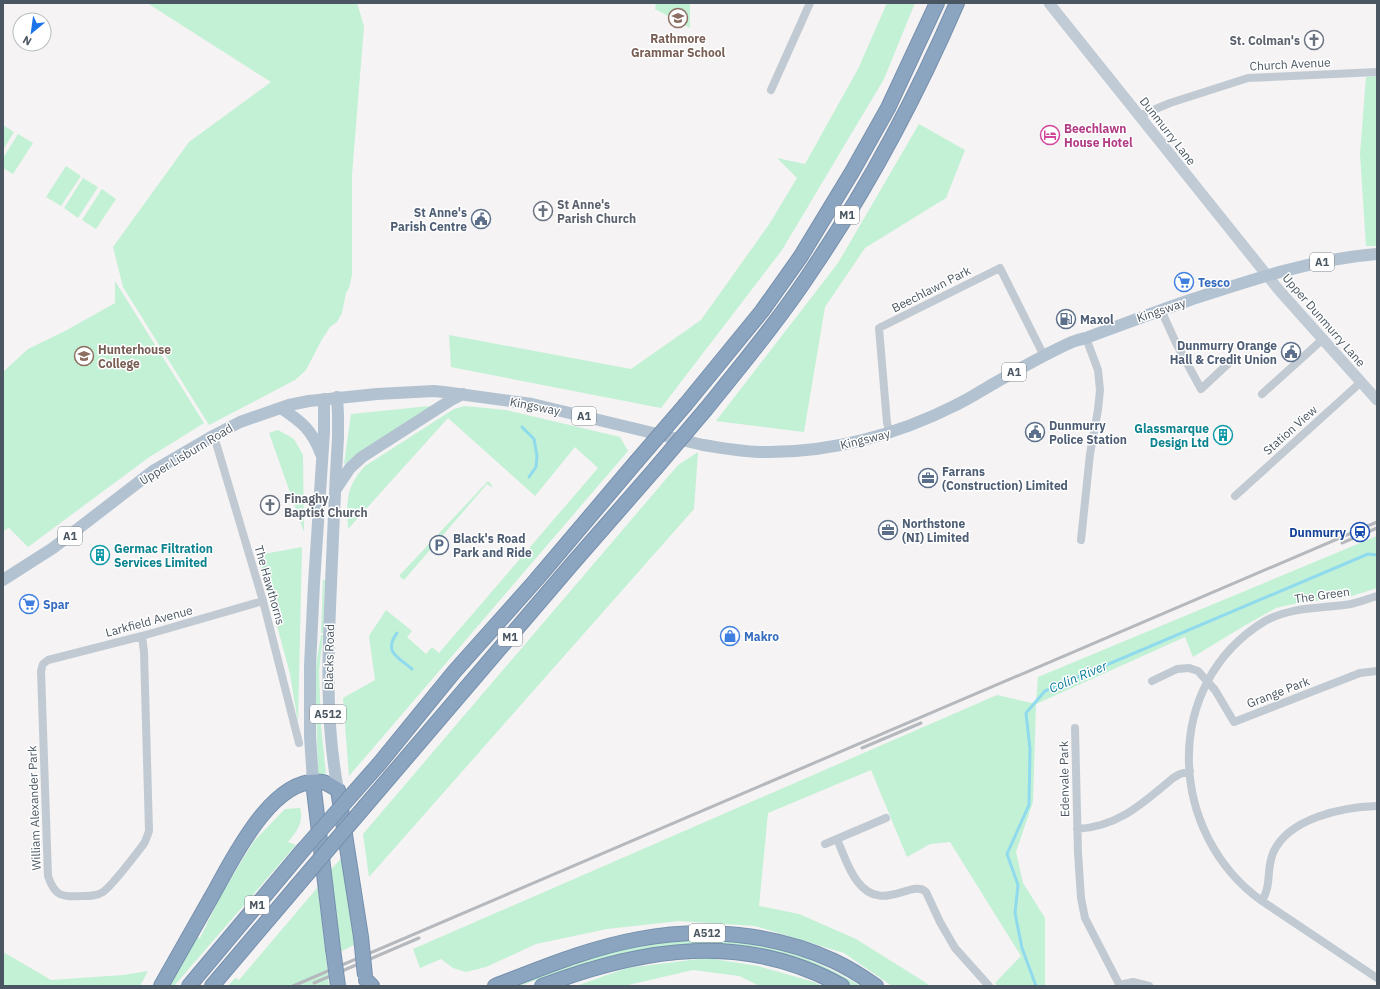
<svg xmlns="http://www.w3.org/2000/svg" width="1380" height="989" font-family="'IBM Plex Sans',sans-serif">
  <rect width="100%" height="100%" fill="#f5f3f3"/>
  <path fill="#c3f1d5" d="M147,3H357L364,26L352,175V275L349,288L346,293L342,313L337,322L330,327L321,341L306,370L295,380L209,425L123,287L113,247L189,142L271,82Z
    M656,3H690V28L655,9Z
    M887,3H915L884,79L782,250L661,408L451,367L449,335L631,369L701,320L770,223L797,178L777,158L805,164L858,69Z
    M1377,76V246H1366L1360,154L1366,77Z
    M919,124L965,150L946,198L865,248L825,307L804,432L716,421L838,263Z
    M3,125L14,132L3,150Z
    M18,134L33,143L13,174L3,168V158Z
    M66,166L81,176L61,206L46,197Z
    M83,178L98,187L78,218L64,208Z
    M102,189L116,199L96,229L82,220Z
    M115,281L204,423L148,458L28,547L9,528L3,531V372L28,349L65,331L115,303Z
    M430,406L432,407L344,464L351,414Z
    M465,406L506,410L620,437L628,451L349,776L343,698L375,680L369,636L386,610L412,631L407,637L426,654L432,647L439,653L598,468L575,447L535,496L448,418L348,529C347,501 345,488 365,466L454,409Z
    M278,430L294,439L303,455L304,532L269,433Z
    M698,452L694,509L369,877L363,834L678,465Z
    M488,481L491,484L493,488L487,484L404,580L399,576Z
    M1377,536V588L1349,597L1298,603L1276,608L1244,626L1193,657L1185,637L1036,704L1033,802L1016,852L1023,883L1045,918V986H998L995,983L1021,956L950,842L930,844L907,857L871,770L768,813L759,906L799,914L856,939L931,986H892L844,953L755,926L679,921L607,929L536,944L486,967L466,972L453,968L441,959L420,968L413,949L997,695L1036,704L1038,677Z
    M302,547L298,723L290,674L258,555Z
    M323,580H325L323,633H321Z
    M321,635H323L319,671L321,726L326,774H318L315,672Z
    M300,808C304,821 297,832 288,842L296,845L174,986H167L195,937L200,938L222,893L254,841L285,809Z
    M343,856L354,945L340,952L329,872Z
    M318,887L329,986H228L235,978L239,980Z
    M690,940C721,940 753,942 783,951C811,958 836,972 861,986H848L820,971L668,947L610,957L567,969L520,986H511L588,959L644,944Z
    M5,953L51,980L123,975L148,971L140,986H3V954Z
    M707,958L758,966L814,982L822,986H760L739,976L693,970L624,986H576L627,968Z"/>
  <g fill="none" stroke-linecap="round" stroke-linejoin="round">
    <path stroke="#90daee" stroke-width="3" d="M522,427L534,439L537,456L536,467L529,477
      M397,633C383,652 398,657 412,669
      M1036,986L1022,948L1015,913L1018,885L1007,854L1029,805L1030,749L1026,713L1045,691L1368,554L1377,555"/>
    <g stroke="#7690ad" stroke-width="16">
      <path id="highway" d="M686,404L762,311L801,256L852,172L888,108L937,3
        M706,409C744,362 783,315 816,264C871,182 918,93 957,3
        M379,764L454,672L536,580L636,462
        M313,782L333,949
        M366,805L572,564L655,469
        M366,980L372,986
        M161,986C178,956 195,926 212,896C232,861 272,775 322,782C328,783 333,787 338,790L361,937
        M189,986L303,850
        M212,986L296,887
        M495,986C542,968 589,948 639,939C704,927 774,933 834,961C849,968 863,977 876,986
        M542,986C642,948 744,931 842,986"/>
    </g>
    <path stroke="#c1cad2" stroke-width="8" d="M771,90L810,3
      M1139,116L1170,103L1248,78L1377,72
      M1161,310L1176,343L1201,389L1231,361
      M1262,394L1323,339
      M890,433L887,423L879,328L1000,268L1044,356
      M213,436L217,446L263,601L299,743
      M1235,496L1361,382
      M1081,540L1090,454L1098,410L1100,390L1098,370L1086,338
      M1377,596C1368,599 1360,602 1351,604C1322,609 1292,606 1265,621C1161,684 1167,833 1262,901C1272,884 1266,870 1273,853C1288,818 1343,807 1377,806
      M142,636L144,652L149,831C147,836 146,841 143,845C136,854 112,886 103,892C97,896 90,896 83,896C62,897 55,897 48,876L41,671L43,664L48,660L142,636L263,601
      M1152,681L1177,669L1189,668L1198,671L1215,690L1234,722L1360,673L1377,671
      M1075,728L1078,853L1081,898L1085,918L1120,986
      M1077,829C1118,827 1143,803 1173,778L1180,774L1190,771
      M837,839C843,853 848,869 857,881C882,915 912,878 926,892L940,922L955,948L989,986
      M825,844L886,818
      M1262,901L1377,978
      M1120,985L1133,982L1149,986"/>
    <path stroke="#c1cbd6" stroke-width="11" d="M1049,3L1278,289L1377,400"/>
    <path stroke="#b3c2d1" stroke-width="12" d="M337,397L338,414V438C335,487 333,535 331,584C328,653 325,721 338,790
      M281,408C302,422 312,430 321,454
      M336,489L350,468L362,457L451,400L463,394
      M3,580L53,548L153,471L213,436L240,422L289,405L309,401L377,394L434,391L444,392L532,404L703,445C723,448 743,452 764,452C830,453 897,435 956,405C969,399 981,391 993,384C1019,369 1045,354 1072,342C1077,340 1081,339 1086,338C1121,325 1155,312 1190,300C1251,280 1313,259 1377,254
      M313,782L310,736V666L314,583L324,432V399"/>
    <use href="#highway" stroke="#8ba5c1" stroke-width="14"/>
    <path stroke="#b5b8bd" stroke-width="3" d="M1342,543L1377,528
      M862,748L921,723
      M314,983L419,938
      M293,986L1377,522"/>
    <g stroke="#7690ad" stroke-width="16" stroke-linecap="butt">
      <path id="highway-bridge" d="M636,462L686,404
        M655,469L706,409
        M303,850L379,764
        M296,887L366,805
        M361,937L365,976
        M333,949L338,986"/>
    </g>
    <use href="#highway-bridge" stroke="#8ba5c1" stroke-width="14"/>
  </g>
  <defs>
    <g id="school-ring" transform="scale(1)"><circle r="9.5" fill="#fff" stroke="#8d6e63" stroke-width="1.5"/><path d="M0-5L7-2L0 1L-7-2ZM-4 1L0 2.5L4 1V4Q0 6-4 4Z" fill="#8d6e63"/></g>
    <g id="church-ring" transform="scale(1)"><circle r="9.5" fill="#fff" stroke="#6b7280" stroke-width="1.5"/><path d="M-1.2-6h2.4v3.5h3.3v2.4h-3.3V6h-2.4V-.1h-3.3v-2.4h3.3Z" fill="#6b7280"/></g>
    <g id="hotel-ring" transform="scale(1)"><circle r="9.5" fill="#fff" stroke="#d1479c" stroke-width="1.5"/><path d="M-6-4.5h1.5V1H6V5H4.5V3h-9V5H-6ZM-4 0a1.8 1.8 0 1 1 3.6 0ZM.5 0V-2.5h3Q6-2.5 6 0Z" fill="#d1479c"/></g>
    <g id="civic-ring" transform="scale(1)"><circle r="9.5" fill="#fff" stroke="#5c6f8a" stroke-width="1.5"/><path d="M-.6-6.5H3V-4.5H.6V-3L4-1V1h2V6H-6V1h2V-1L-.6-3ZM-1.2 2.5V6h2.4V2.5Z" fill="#5c6f8a"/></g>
    <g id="supermarket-ring" transform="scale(1)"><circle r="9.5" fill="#fff" stroke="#3f7fe0" stroke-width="1.5"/><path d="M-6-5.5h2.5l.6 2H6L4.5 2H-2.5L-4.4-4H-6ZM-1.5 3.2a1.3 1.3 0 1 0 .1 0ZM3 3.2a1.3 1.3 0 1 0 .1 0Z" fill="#3f7fe0"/></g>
    <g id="fuel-ring" transform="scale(1)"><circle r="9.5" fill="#fff" stroke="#5c6f8a" stroke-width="1.5"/><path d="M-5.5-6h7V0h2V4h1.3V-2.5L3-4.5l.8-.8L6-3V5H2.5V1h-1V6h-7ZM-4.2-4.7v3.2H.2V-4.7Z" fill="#5c6f8a"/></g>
    <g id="building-ring" transform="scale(1)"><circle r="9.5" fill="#fff" stroke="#0f9aa8" stroke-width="1.5"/><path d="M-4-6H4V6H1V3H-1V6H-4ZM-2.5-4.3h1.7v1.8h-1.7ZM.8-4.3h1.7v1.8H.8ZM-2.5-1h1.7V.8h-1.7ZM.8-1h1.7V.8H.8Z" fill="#0f9aa8"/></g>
    <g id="office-ring" transform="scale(1)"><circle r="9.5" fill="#fff" stroke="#5c6f8a" stroke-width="1.5"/><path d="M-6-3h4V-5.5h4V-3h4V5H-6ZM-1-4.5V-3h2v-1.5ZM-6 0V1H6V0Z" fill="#5c6f8a"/></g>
    <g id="station-ring" transform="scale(1)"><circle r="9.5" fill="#fff" stroke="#1a4fb4" stroke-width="1.5"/><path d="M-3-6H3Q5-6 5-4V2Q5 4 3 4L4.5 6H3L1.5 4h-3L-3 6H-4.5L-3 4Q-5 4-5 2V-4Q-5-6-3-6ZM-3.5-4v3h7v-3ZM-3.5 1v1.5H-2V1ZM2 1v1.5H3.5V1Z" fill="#1a4fb4"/></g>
    <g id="parking-ring" transform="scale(1)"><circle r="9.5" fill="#fff" stroke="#5c6f8a" stroke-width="1.5"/><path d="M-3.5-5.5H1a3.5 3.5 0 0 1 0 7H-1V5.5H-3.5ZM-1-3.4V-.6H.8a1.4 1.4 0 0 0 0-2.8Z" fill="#5c6f8a"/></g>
    <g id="shop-ring" transform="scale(1)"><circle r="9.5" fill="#fff" stroke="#3f7fe0" stroke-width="1.5"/><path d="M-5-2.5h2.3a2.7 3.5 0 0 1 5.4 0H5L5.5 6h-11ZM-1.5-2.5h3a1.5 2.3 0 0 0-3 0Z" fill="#3f7fe0"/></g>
  </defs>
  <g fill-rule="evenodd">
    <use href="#school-ring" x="678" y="18"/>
    <use href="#church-ring" x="1314" y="40"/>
    <use href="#hotel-ring" x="1050" y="135"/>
    <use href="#church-ring" x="543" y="211"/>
    <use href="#civic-ring" x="481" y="219"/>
    <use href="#supermarket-ring" x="1184" y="282"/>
    <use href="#fuel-ring" x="1066" y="319"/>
    <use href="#civic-ring" x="1291" y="352"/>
    <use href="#school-ring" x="84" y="356"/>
    <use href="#civic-ring" x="1035" y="432"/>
    <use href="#building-ring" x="1223" y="435"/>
    <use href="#office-ring" x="928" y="478"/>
    <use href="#church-ring" x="270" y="505"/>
    <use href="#office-ring" x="888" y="530"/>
    <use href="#station-ring" x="1360" y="532"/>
    <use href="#parking-ring" x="439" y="545"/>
    <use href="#building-ring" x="100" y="555"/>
    <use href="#supermarket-ring" x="29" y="604"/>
    <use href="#shop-ring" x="730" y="636"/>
  </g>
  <g text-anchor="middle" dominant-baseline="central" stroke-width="3" stroke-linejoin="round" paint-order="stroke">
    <g fill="#fff" stroke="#808990" stroke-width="1">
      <rect x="835" y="206" width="24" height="18" rx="3"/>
      <rect x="1310" y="253" width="24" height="18" rx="3"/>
      <rect x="1002" y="363" width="24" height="18" rx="3"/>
      <rect x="572" y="407" width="24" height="18" rx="3"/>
      <rect x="58" y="527" width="24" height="18" rx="3"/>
      <rect x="498" y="628" width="24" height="18" rx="3"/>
      <rect x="310" y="705" width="36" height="18" rx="3"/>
      <rect x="245" y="896" width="24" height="18" rx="3"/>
      <rect x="689" y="924" width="36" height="18" rx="3"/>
    </g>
    <g font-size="11" font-weight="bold" fill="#4a5661">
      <text x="847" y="215">M1</text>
      <text x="1322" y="262">A1</text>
      <text x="1014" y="372">A1</text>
      <text x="584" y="416">A1</text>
      <text x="70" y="536">A1</text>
      <text x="510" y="637">M1</text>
      <text x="328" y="714">A512</text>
      <text x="257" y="905">M1</text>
      <text x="707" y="933">A512</text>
    </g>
    <g font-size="12" font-weight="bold" fill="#785e54" stroke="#fff">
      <text x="678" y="38">Rathmore<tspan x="678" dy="14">Grammar School</tspan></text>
      <text x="98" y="349" text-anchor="start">Hunterhouse<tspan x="98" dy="14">College</tspan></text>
    </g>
    <g font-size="12" font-weight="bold" fill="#5b616d" stroke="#fff" text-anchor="start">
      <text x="1300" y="40" text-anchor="end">St. Colman's</text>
      <text x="557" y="204">St Anne's<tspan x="557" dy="14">Parish Church</tspan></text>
      <text x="284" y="498">Finaghy<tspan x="284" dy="14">Baptist Church</tspan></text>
    </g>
    <g font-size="12" fill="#4a5661" stroke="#fff">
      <text transform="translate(1290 64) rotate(-3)">Church Avenue</text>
      <text transform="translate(1168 131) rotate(52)">Dunmurry Lane</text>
      <text transform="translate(931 289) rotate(-27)">Beechlawn Park</text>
      <text transform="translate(1161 310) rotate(-19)">Kingsway</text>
      <text transform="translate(1324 320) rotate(49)">Upper Dunmurry Lane</text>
      <text transform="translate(535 406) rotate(11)">Kingsway</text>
      <text transform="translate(1290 430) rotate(-42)">Station View</text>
      <text transform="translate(865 439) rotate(-14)">Kingsway</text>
      <text transform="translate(186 454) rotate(-31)">Upper Lisburn Road</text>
      <text transform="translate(270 585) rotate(74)">The Hawthorns</text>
      <text transform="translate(1322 595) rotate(-8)">The Green</text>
      <text transform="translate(149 621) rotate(-15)">Larkfield Avenue</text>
      <text transform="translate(329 657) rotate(-89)">Blacks Road</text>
      <text transform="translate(1278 692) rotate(-21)">Grange Park</text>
      <text transform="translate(1064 779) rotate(-91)">Edenvale Park</text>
      <text transform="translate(34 808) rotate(-92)">William Alexander Park</text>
    </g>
    <g font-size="12" font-weight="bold" fill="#b23c85" stroke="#fff" text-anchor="start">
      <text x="1064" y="128">Beechlawn<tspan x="1064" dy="14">House Hotel</tspan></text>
    </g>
    <g font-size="12" font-weight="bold" fill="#4e5e75" stroke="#fff" text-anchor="start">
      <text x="467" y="212" text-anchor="end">St Anne's<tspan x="467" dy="14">Parish Centre</tspan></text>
      <text x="1080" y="319">Maxol</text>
      <text x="1277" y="345" text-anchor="end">Dunmurry Orange<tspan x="1277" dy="14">Hall &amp; Credit Union</tspan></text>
      <text x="1049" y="425">Dunmurry<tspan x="1049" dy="14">Police Station</tspan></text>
      <text x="942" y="471">Farrans<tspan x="942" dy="14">(Construction) Limited</tspan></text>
      <text x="902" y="523">Northstone<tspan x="902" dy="14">(NI) Limited</tspan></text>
      <text x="453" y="538">Black's Road<tspan x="453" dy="14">Park and Ride</tspan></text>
    </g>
    <g font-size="12" font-weight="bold" fill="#366cbe" stroke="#fff" text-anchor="start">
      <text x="1198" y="282">Tesco</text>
      <text x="43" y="604">Spar</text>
      <text x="744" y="636">Makro</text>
    </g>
    <g font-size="12" font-weight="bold" fill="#0d838f" stroke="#fff" text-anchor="end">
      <text x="1209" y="428">Glassmarque<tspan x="1209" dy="14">Design Ltd</tspan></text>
      <text x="114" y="548" text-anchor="start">Germac Filtration<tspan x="114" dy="14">Services Limited</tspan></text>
    </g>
    <g font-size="12" font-weight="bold" fill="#164399" stroke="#fff" text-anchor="end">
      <text x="1346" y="532">Dunmurry</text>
    </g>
    <g font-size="13" font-style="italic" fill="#0c7c9b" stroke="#fff">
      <text transform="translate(1078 677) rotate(-23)">Colin River</text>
    </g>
  </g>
  <rect width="1380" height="989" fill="none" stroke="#4a5661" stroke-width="8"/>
  <g transform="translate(32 32) rotate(209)"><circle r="19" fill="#ffffff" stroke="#b7bbc0"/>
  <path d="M0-3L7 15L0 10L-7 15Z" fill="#1a73e8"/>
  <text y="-6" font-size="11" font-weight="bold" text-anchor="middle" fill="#4a5661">N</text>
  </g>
</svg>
